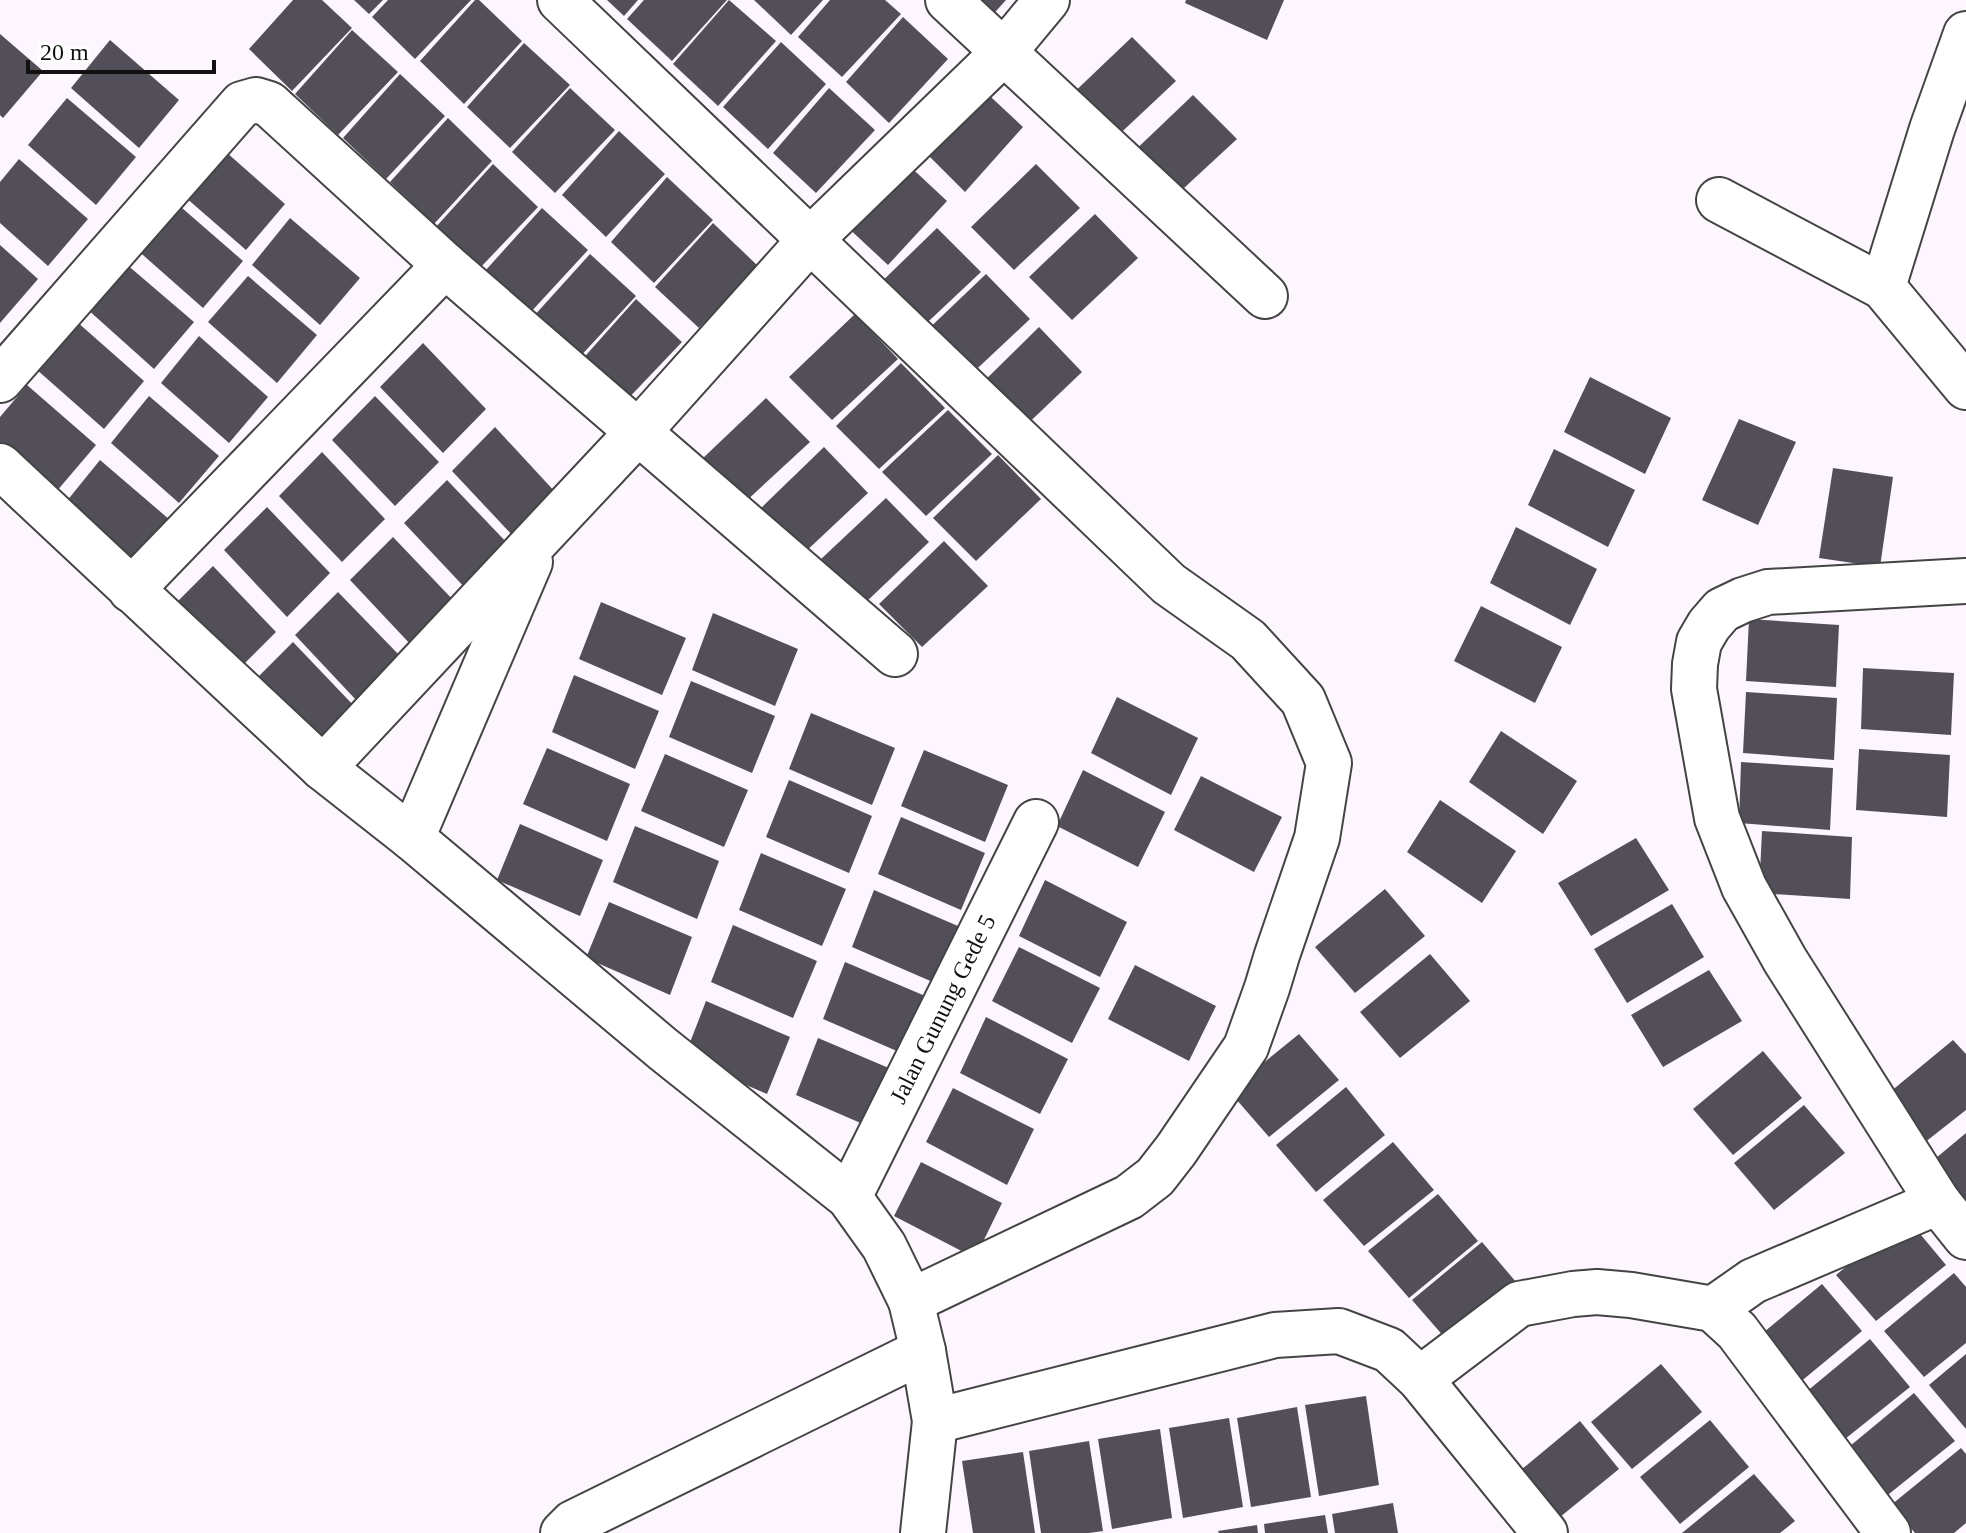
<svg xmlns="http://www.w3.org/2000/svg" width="1966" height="1533" font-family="Georgia,serif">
  <rect width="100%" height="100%" fill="#fdf6fe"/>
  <path fill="#534f58" d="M293,0H322L352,28L292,91L249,49Z
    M354,0H383L369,14Z
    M388,0H471L415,59L372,17Z
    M475,0H479L522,41L464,104L420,61Z
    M607,0H638L624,16Z
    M644,0H727L672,61L627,19Z
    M729,0L776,41L718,106L673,64Z
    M754,0H823L791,35Z
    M830,0H885L901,14L842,77L798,37Z
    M966,0H1006L988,20Z
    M1186,0H1284L1267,40L1185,3Z
    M903,17L948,59L889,123L846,82Z
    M352,30L398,72L338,135L295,94Z
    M0,34L43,71L3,118L0,115Z
    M1132,37L1176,81L1110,143L1067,99Z
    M110,40L179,100L139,148L71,88Z
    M781,42L826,84L768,149L723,107Z
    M524,43L570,85L510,148L467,107Z
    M400,74L445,116L386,179L343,138Z
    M978,85L1023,127L965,192L922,149Z
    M570,88L615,130L555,193L512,152Z
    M829,88L875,130L816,193L773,153Z
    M1193,95L1237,139L1171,200L1128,157Z
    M67,98L136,157L96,205L28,145Z
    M448,118L492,161L434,224L390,182Z
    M619,131L665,174L606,237L562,195Z
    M217,144L285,204L246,250L177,190Z
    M19,159L88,219L48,266L0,223V182Z
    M902,159L947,201L888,265L844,224Z
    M493,164L538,207L478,270L435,228Z
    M1036,164L1080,208L1014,270L971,227Z
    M667,177L713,220L654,283L611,242Z
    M174,201L243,261L203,308L135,248Z
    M542,208L588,250L529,314L485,271Z
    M1095,214L1138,258L1072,320L1029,277Z
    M290,218L360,278L320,325L252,265Z
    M713,223L758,266L699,328L655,287Z
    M937,228L981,272L915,334L872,291Z
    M0,245L38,279L0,323Z
    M590,254L636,296L577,360L533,317Z
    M125,263L194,322L154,369L86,308Z
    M986,274L1030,319L964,381L920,337Z
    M248,276L317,335L277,383L208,322Z
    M636,299L682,342L622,405L579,363Z
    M855,314L898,359L832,420L789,377Z
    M76,321L144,381L104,429L36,369Z
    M1039,327L1082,372L1017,434L974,391Z
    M199,336L268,397L229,443L161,383Z
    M423,343L486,409L443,453L380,387Z
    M901,363L945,408L879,469L836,426Z
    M1590,377L1671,418L1645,474L1564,432Z
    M27,385L96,445L56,492L0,443V417Z
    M149,396L219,456L179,503L111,443Z
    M375,396L439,462L395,506L332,440Z
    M766,398L810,442L744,503L701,460Z
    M948,410L992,454L926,516L882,472Z
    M1739,419L1796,442L1758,525L1702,500Z
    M495,427L557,494L514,537L452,471Z
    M824,447L868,493L803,554L759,510Z
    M1554,449L1635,490L1608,547L1528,505Z
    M322,452L385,519L342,562L279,496Z
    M998,455L1041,499L976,561L933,518Z
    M100,460L170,520L129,566L62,507Z
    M1833,468L1893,477L1880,567L1819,558Z
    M447,480L510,546L467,590L404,523Z
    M886,498L929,542L864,604L820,560Z
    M267,507L330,573L287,617L224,550Z
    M1516,527L1597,569L1570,625L1490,583Z
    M393,537L456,603L412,646L350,580Z
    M944,541L988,586L922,647L879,604Z
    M213,566L276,632L232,676L169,610Z
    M338,592L401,657L357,701L295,635Z
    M601,602L686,638L662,695L579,659Z
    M1481,606L1562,647L1535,703L1454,661Z
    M713,613L798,649L775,706L692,670Z
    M1749,619L1839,625L1836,687L1746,681Z
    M293,642L356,708L313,751L250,685Z
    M1863,668L1954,673L1951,735L1861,729Z
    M574,675L659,711L635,769L552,732Z
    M691,681L775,716L752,773L669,737Z
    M1746,692L1837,698L1834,760L1743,753Z
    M1117,697L1198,738L1171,795L1091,753Z
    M811,713L895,748L872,805L789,769Z
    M1501,731L1577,781L1543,834L1469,782Z
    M547,748L630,784L607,841L523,804Z
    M1859,749L1950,755L1947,817L1856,810Z
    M924,750L1008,785L985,842L901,806Z
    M665,754L748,790L724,847L641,811Z
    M1741,762L1833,768L1830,830L1739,823Z
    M1083,770L1165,812L1138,867L1057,826Z
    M1201,776L1282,817L1254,872L1174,830Z
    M789,780L872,816L849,873L766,837Z
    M1440,800L1516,851L1482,903L1407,852Z
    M901,817L985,853L961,910L878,874Z
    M520,824L603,860L580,916L497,880Z
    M635,826L719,861L697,919L613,882Z
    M1762,831L1852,837L1850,899L1759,893Z
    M1636,838L1669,890L1591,936L1558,883Z
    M761,853L846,889L822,946L739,910Z
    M1045,880L1127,922L1100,977L1019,936Z
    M1385,889L1425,936L1355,993L1315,947Z
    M874,890L958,926L935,983L852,947Z
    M609,902L692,937L670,995L586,958Z
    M1672,904L1704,957L1627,1003L1594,949Z
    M733,925L817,961L793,1018L711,982Z
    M1019,947L1100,988L1072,1043L992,1001Z
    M1430,954L1470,1001L1400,1058L1360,1012Z
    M845,962L930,998L906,1055L823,1019Z
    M1135,965L1216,1006L1189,1061L1108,1019Z
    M1709,970L1742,1021L1663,1067L1631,1015Z
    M706,1001L790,1037L767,1094L684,1058Z
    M986,1017L1068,1059L1040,1114L960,1073Z
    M1299,1034L1339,1080L1269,1137L1229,1091Z
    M818,1038L903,1074L879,1131L796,1095Z
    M1953,1040L1966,1054V1110L1924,1143L1884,1097Z
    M1763,1051L1802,1098L1733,1155L1693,1109Z
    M1346,1087L1385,1135L1316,1192L1276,1145Z
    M953,1088L1034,1129L1007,1185L926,1142Z
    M1804,1105L1845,1153L1774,1210L1734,1163Z
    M1966,1133V1204L1930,1163Z
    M1393,1142L1434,1190L1364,1246L1323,1200Z
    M921,1162L1002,1203L975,1258L894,1216Z
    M1438,1194L1478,1241L1409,1298L1368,1251Z
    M1906,1217L1946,1265L1876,1321L1836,1275Z
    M1482,1242L1522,1289L1452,1346L1412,1300Z
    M1954,1273L1966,1287V1343L1924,1377L1884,1331Z
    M1822,1284L1862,1331L1793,1388L1752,1342Z
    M1870,1339L1910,1387L1840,1443L1800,1397Z
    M1966,1354V1429L1929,1385Z
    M1661,1364L1702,1412L1632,1469L1591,1422Z
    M1914,1393L1955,1441L1884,1498L1844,1451Z
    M1366,1396L1379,1485L1319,1496L1305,1405Z
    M1297,1407L1311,1497L1251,1507L1237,1418Z
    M1229,1418L1243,1507L1183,1518L1169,1428Z
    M1710,1420L1749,1467L1680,1524L1640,1477Z
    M1580,1421L1619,1469L1549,1526L1510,1479Z
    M1160,1429L1172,1518L1112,1529L1098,1439Z
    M1089,1441L1103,1531L1089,1533H1041L1029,1451Z
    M1961,1448L1966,1454V1523L1954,1533H1915L1891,1505Z
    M1023,1452L1035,1533H973L962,1461Z
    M1754,1474L1795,1521L1780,1533H1682Z
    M1393,1503L1398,1533H1335L1332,1514Z
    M1325,1515L1328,1533H1265L1264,1524Z
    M1257,1525L1258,1533H1219L1218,1531Z"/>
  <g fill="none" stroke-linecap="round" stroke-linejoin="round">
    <g stroke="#444" stroke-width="48">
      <g id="minor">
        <path d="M560,0L1169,584L1248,640L1303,700L1329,763L1317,838L1277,955L1267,988L1246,1047L1176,1150L1155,1177L1129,1197L911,1301"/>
        <path d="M948,0L1265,296"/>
        <path d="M1719,200L1883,287L1966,387"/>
        <path d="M1883,287L1932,129L1966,34"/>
        <path d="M0,380L242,104L256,100L269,104L445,265L895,654"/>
        <path d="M0,466L323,768L412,838L663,1049L849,1197L884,1246L911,1301L923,1351L935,1421L923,1533"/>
        <path d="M1966,581L1768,592L1743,600L1722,610L1709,625L1699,642L1695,664L1694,689L1717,818L1744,887L1785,960L1938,1202L1966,1237"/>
        <path d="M131,590L445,265"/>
        <path d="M323,768L639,431L811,239L1003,53L1047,0"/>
        <path d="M412,838L530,562"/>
        <path id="s1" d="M849,1197L1036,822"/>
        <path d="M1713,1309L1753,1281L1938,1202"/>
        <path d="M1420,1379L1519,1304L1573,1294L1597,1292L1631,1295L1713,1309L1737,1331L1888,1533"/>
        <path d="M935,1421L1275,1335L1339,1331L1389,1350L1420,1379L1545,1533"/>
        <path d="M563,1533L573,1523L923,1351"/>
      </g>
    </g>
    <use href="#minor" stroke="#fff" stroke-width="44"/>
  </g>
  <g text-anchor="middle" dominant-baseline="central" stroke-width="8" stroke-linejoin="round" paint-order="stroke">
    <g font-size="24" fill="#111" stroke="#fff">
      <text stroke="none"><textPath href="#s1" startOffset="210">Jalan Gunung Gede 5</textPath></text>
    </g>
  </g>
  <path d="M28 60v12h186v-12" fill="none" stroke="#111111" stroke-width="4"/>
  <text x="40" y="60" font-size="24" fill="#111111" stroke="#ffffff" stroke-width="6" paint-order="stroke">20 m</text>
</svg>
